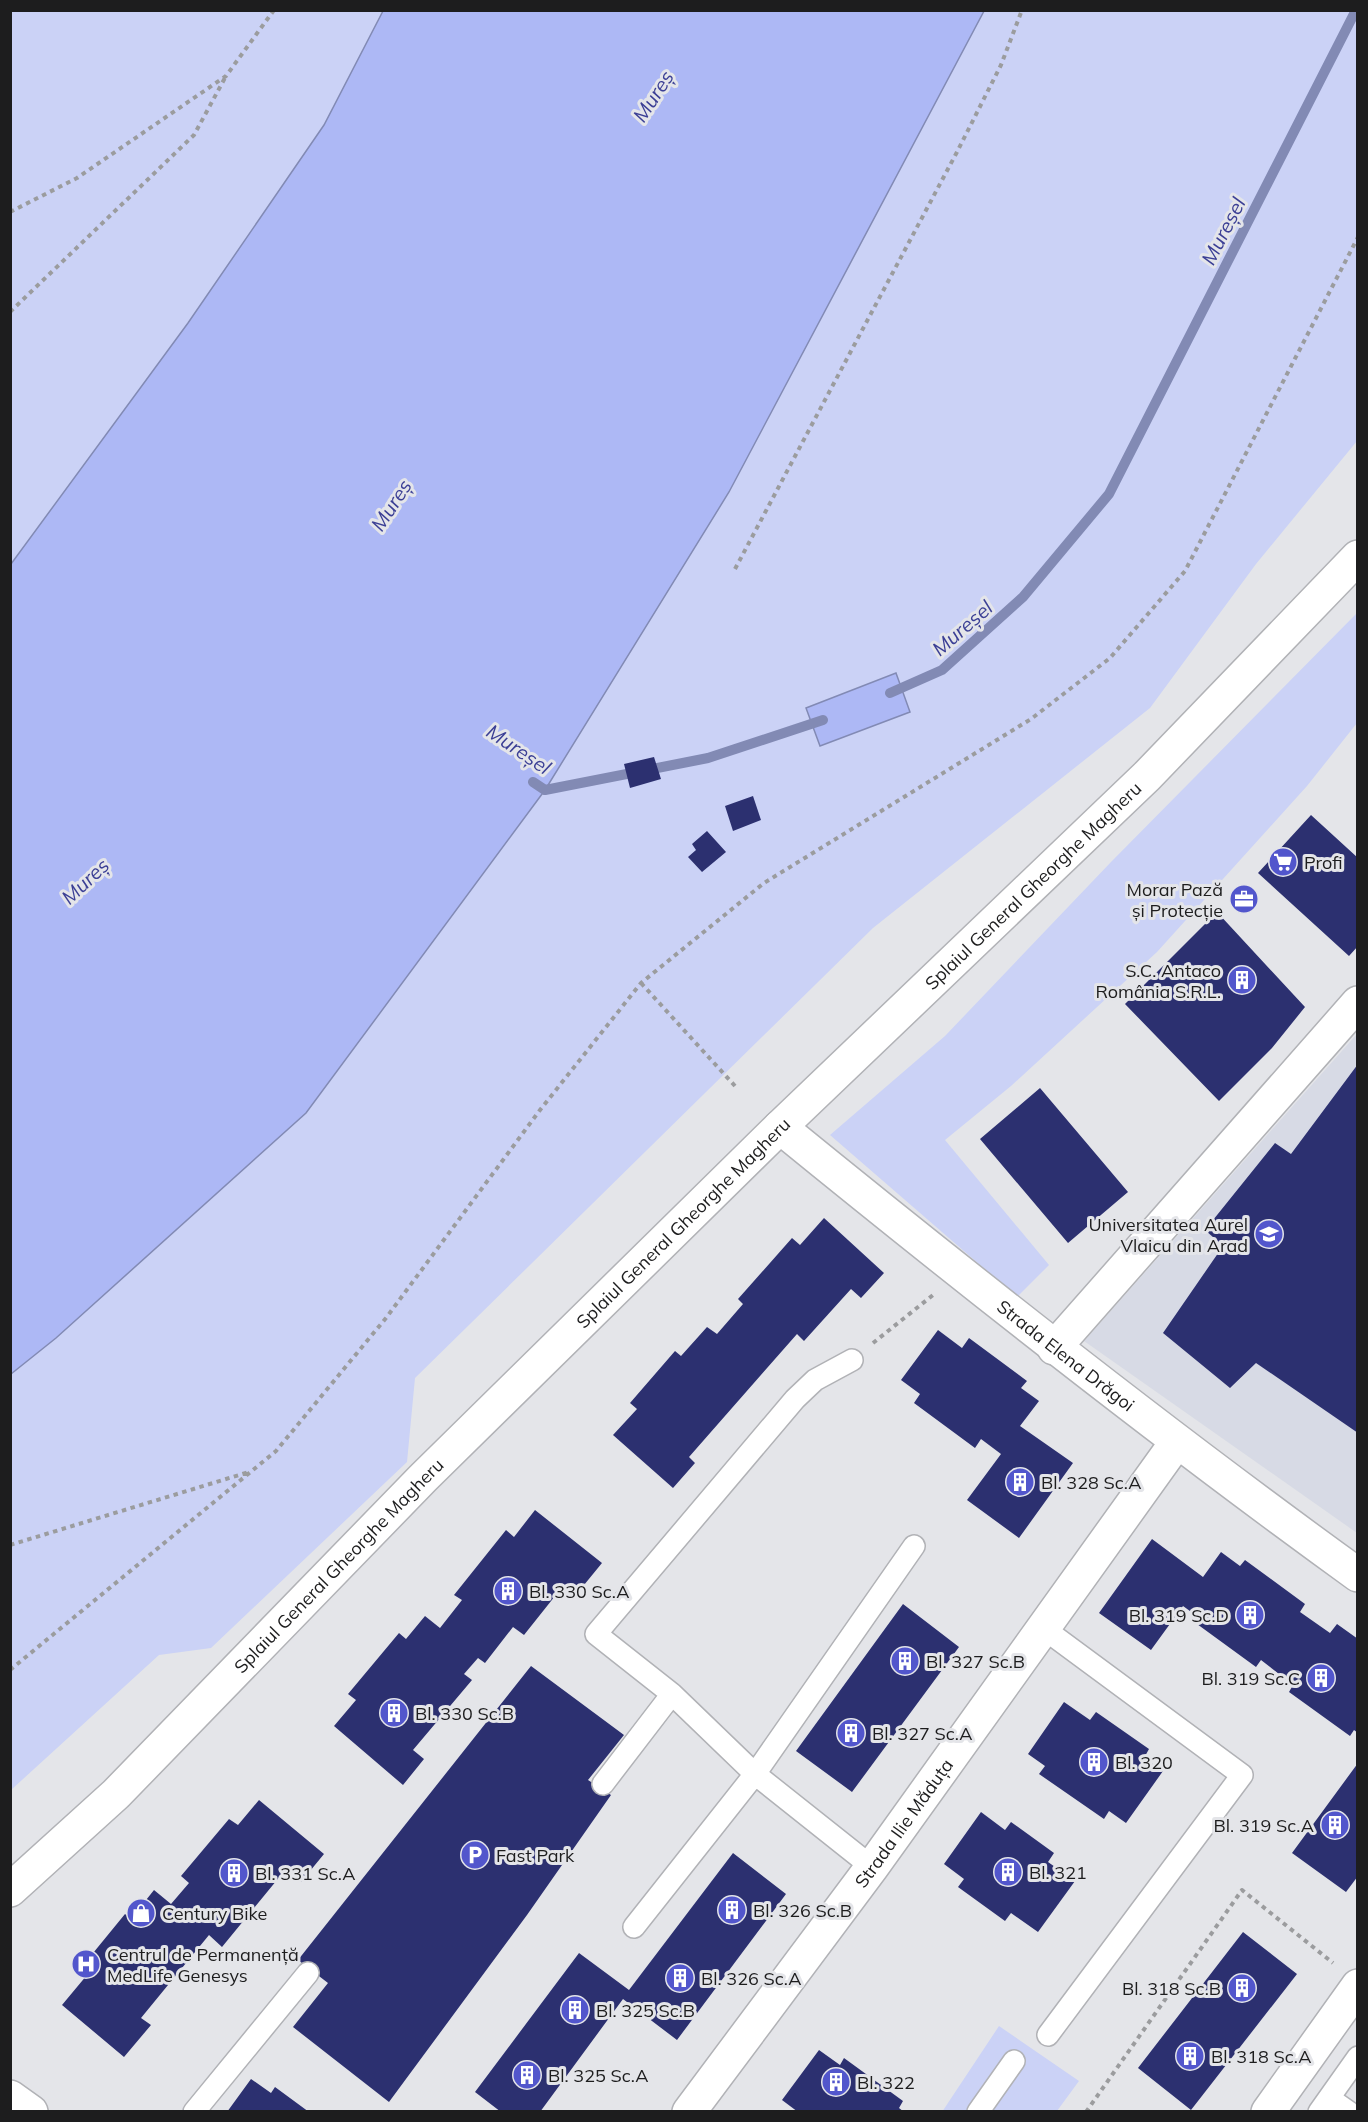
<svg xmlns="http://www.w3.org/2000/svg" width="1368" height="2122" font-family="Mulish,sans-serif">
  <rect width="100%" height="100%" fill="#e4e5e9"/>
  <path fill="#d7dae5" d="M1357,1034V1533L1084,1341Z"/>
  <path fill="#cbd2f6" d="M11,11H383L324,125L188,323L11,564Z
    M984,11H1357V441L1256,564L1150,708L873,928L415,1378L407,1462L211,1648L159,1655L11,1790V1374L56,1338L306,1113L545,790L729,492Z
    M1357,613V723L1307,786L1157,952L1011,1086L945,1140L1049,1265L1017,1297L830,1135L945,1036L1111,862Z
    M999,2026L1079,2081L1057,2111L942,2112Z"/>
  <path fill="#adb8f5" stroke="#828ab4" stroke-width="1.5" d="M383,11H984L729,492L545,790L306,1113L56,1338L11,1374V564L188,323L324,125Z
    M896,673L910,712L820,746L806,708Z"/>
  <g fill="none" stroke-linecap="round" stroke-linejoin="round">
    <path stroke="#828ab4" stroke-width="10" d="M890,693L942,670L1023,597L1109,494L1356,10
      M533,782L545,790L708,758L823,720"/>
  </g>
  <path fill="#2c3070" d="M654,757L661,779L630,788L624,764Z
    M753,796L761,820L733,831L725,806Z
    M1311,815L1358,858V946L1349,956L1258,873Z
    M707,831L726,852L702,872L688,857L696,850L692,844Z
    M1217,912L1305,1007L1272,1048L1219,1101L1125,1004Z
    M1358,1064V1433L1256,1363L1230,1388L1163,1333L1223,1246L1205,1230L1275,1143L1291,1154Z
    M1040,1088L1128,1192L1068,1243L980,1139Z
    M824,1218L884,1273L861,1298L851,1289L804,1341L797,1334L689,1457L695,1463L673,1488L613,1435L637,1409L630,1403L675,1351L681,1356L707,1327L717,1334L743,1304L738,1299L792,1238L800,1245Z
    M938,1330L962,1348L969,1338L1027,1381L1021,1388L1039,1401L1020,1426L1073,1463L1019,1538L967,1500L1001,1454L981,1439L975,1448L914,1403L920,1394L901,1380Z
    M535,1510L602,1563L575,1596L563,1586L524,1635L513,1627L485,1663L478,1658L464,1674L472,1680L413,1750L424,1759L403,1785L334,1726L356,1700L348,1694L399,1633L406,1639L425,1616L440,1628L462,1600L454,1595L506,1530L514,1537Z
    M1152,1539L1203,1577L1221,1552L1240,1566L1245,1560L1305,1604L1300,1612L1330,1633L1337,1624L1358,1639V1733L1354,1730L1350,1736L1289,1692L1293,1685L1261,1660L1256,1667L1197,1624L1201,1619L1183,1606L1151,1650L1099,1613Z
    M903,1604L959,1647L852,1792L796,1751Z
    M531,1666L624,1735L588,1780L611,1795L527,1915L389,2102L293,2027L328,1983L298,1960Z
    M1064,1702L1090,1720L1096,1712L1149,1749L1144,1758L1163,1771L1126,1823L1109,1811L1104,1819L1039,1774L1045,1766L1028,1754Z
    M1358,1763V1876L1346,1892L1292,1853Z
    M259,1800L324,1854L301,1882L286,1869L222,1947L209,1935L141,2018L151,2025L124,2057L62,2005L87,1975L80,1969L125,1914L131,1919L154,1890L171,1904L189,1883L181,1876L229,1819L238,1825Z
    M981,1812L1005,1830L1011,1822L1054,1853L1048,1862L1075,1881L1038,1932L1011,1913L1005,1921L958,1887L964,1879L944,1864Z
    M733,1853L786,1894L677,2040L623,1999L540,2112H501L475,2092L579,1953L629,1990Z
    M1243,1932L1297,1974L1191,2110L1138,2068Z
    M819,2050L840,2065L844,2058L903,2101L899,2108L904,2112H798L782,2100Z
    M251,2079L271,2093L275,2087L309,2112H227Z"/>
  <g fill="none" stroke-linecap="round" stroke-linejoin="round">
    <g stroke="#b1b2b6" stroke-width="24">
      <path id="lane" d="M852,1360L815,1380L795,1399L596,1634L672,1694L755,1774L872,1867
        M1043,1628L1242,1775L1048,2035
        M603,1784L672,1694
        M634,1927L755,1774L914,1546
        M1329,2098L1349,2112
        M194,2112L308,1973
        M978,2112L1014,2061
        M1319,2112L1358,2057"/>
    </g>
    <g stroke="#b1b2b6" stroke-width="36">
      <g id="street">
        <path id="s1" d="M780,1127C969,1281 1160,1432 1358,1575"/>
        <path d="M1054,1348L1358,1003"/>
        <path id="s2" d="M10,1890L116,1794L423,1478L780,1127L1147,776L1358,557"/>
        <path d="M10,2097L31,2112"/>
        <path id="s3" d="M689,2112L872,1867L1176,1443"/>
        <path d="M1268,2112L1358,1986"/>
      </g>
    </g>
    <path stroke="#9b9c9e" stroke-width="4" stroke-dasharray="4.5 4.5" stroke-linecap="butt" d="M10,212L77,178L226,76L274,10
      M10,312L194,135L226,76
      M735,569L957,152L1001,65L1022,10
      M641,983L735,1086
      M873,1343L933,1295
      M10,1545L249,1472
      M10,1670L276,1451L386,1318L540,1110L641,983L764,883L1031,719L1110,658L1185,571L1358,237
      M1072,2112H1075
      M1086,2112L1242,1890L1333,1963"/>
    <use href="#lane" stroke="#fff" stroke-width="21"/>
    <use href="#street" stroke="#fff" stroke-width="33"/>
  </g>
  <defs>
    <g id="supermarket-disc" transform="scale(1.5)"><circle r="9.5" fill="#5256cc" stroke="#e4e5e9"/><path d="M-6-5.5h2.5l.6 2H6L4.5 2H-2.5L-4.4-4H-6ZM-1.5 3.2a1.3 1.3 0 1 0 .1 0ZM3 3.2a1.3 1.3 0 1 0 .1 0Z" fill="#fff"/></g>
    <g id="office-disc" transform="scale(1.5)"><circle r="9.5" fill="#5256cc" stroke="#e4e5e9"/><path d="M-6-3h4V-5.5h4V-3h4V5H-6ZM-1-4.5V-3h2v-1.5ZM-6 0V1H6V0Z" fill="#fff"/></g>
    <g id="building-disc" transform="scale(1.5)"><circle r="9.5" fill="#5256cc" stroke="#e4e5e9"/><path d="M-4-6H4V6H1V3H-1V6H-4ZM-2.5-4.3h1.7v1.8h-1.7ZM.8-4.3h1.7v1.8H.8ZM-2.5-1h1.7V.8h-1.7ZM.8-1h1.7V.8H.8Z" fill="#fff"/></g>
    <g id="university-disc" transform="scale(1.5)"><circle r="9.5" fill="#5256cc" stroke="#e4e5e9"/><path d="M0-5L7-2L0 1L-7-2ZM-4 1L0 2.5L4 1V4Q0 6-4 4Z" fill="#fff"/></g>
    <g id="parking-disc" transform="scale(1.5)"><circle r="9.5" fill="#5256cc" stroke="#e4e5e9"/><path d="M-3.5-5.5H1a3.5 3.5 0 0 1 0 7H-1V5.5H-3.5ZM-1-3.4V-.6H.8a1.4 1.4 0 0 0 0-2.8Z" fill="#fff"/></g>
    <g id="shop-disc" transform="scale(1.5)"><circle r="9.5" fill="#5256cc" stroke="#e4e5e9"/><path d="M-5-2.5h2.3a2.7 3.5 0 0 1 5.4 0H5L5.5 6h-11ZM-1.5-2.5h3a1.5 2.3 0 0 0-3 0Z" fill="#fff"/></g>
    <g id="hospital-disc" transform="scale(1.5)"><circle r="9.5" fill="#5256cc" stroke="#e4e5e9"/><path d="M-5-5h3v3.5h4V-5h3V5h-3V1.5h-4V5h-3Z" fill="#fff"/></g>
  </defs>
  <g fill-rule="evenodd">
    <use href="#supermarket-disc" x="1283" y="862"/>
    <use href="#office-disc" x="1244" y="899"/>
    <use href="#building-disc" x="1242" y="980"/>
    <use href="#university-disc" x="1269" y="1234"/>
    <use href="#building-disc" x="1020" y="1482"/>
    <use href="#building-disc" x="508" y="1591"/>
    <use href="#building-disc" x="1250" y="1615"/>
    <use href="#building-disc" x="905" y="1661"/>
    <use href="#building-disc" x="1321" y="1678"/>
    <use href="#building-disc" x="394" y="1713"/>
    <use href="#building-disc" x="851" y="1733"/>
    <use href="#building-disc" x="1094" y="1762"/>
    <use href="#building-disc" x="1335" y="1825"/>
    <use href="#parking-disc" x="475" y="1855"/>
    <use href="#building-disc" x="1008" y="1872"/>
    <use href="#building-disc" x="234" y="1873"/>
    <use href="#building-disc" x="732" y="1910"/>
    <use href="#shop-disc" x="141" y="1913"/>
    <use href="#hospital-disc" x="86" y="1964"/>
    <use href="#building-disc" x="680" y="1978"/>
    <use href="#building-disc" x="1242" y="1988"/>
    <use href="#building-disc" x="575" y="2010"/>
    <use href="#building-disc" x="1190" y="2056"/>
    <use href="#building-disc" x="527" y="2075"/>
    <use href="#building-disc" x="836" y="2082"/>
  </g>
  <g text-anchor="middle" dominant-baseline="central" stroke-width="6" stroke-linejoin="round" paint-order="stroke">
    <g font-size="18" fill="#1d1d1e" stroke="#e4e5e9" text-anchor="start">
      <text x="1304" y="862">Profi</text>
      <text x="1223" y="889" text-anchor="end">Morar Pază<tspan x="1223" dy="21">și Protecție</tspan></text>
      <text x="1221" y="970" text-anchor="end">S.C. Antaco<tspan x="1221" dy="21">România S.R.L.</tspan></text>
      <text x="1248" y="1224" text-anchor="end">Universitatea Aurel<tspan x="1248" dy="21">Vlaicu din Arad</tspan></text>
      <text x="1041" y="1482">Bl. 328 Sc.A</text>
      <text x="529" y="1591">Bl. 330 Sc.A</text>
      <text x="1229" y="1615" text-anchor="end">Bl. 319 Sc.D</text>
      <text x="926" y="1661">Bl. 327 Sc.B</text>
      <text x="1300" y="1678" text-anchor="end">Bl. 319 Sc.C</text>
      <text x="415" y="1713">Bl. 330 Sc.B</text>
      <text x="872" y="1733">Bl. 327 Sc.A</text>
      <text x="1115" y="1762">Bl. 320</text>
      <text x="1314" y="1825" text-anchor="end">Bl. 319 Sc.A</text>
      <text x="496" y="1855">Fast Park</text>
      <text x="1029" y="1872">Bl. 321</text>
      <text x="255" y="1873">Bl. 331 Sc.A</text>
      <text x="753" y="1910">Bl. 326 Sc.B</text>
      <text x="162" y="1913">Century Bike</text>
      <text x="107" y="1954">Centrul de Permanență<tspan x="107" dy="21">MedLife Genesys</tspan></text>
      <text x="701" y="1978">Bl. 326 Sc.A</text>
      <text x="1221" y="1988" text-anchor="end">Bl. 318 Sc.B</text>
      <text x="596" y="2010">Bl. 325 Sc.B</text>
      <text x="1211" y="2056">Bl. 318 Sc.A</text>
      <text x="548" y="2075">Bl. 325 Sc.A</text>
      <text x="857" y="2082">Bl. 322</text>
    </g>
    <g font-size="18" fill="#1d1d1e" stroke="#e4e5e9">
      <text stroke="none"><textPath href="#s2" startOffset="1434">Splaiul General Gheorghe Magheru</textPath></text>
      <text stroke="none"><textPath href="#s2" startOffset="948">Splaiul General Gheorghe Magheru</textPath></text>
      <text stroke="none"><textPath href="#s1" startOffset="366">Strada Elena Drăgoi</textPath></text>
      <text stroke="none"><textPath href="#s2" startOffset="462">Splaiul General Gheorghe Magheru</textPath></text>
      <text stroke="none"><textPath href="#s3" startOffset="360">Strada Ilie Măduța</textPath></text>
    </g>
    <g font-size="20" font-style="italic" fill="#3b3f95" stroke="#e4e5e9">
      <text transform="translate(653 96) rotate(-57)">Mureș</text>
      <text transform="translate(1223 231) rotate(-63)">Mureșel</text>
      <text transform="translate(391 505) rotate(-57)">Mureș</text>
      <text transform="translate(962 628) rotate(-41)">Mureșel</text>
      <text transform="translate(519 749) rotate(34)">Mureșel</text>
      <text transform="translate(85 881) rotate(-43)">Mureș</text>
    </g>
  </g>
  <rect width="1368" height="2122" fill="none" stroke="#1d1d1e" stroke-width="24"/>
</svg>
